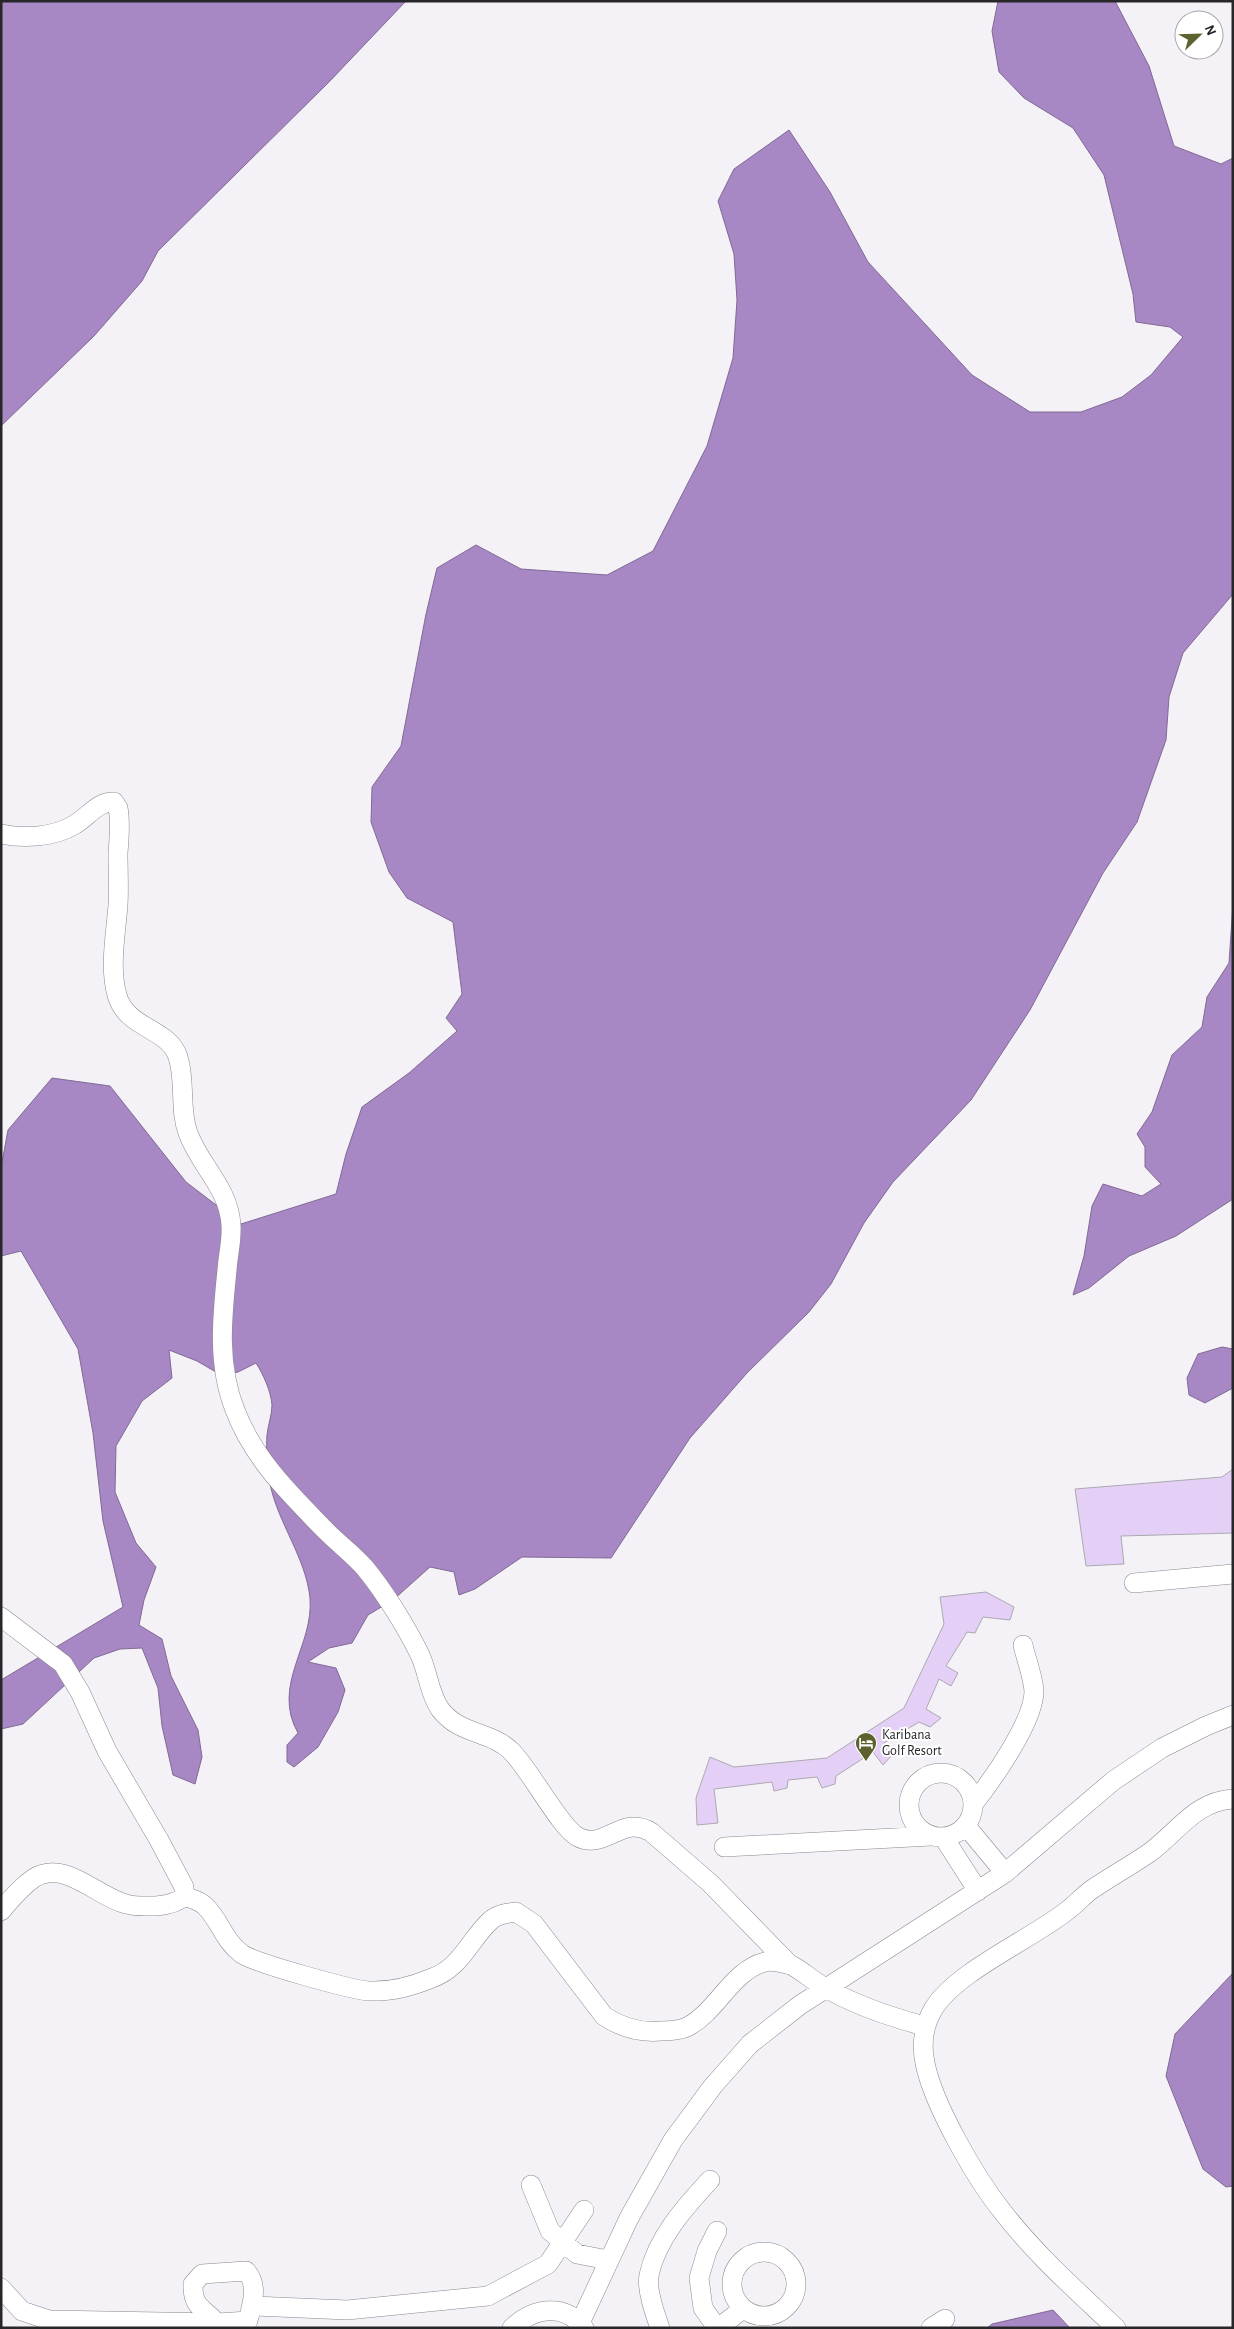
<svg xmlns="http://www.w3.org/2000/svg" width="1234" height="2329" font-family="'Alegreya Sans',sans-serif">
  <rect width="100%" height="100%" fill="#f4f1f7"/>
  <path fill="#a787c4" stroke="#816a95" d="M1,1H406L329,82L158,251L142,281L94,336L1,426Z
    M998,1H1115L1149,66L1174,146L1221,164L1233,158V594L1183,653L1169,697L1166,740L1137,822L1103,873L1030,1010L971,1100L893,1182L864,1223L831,1284L809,1312L747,1373L690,1438L611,1558L522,1557L475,1589L459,1595L454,1572L430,1567L393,1600L368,1615L352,1643L329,1648L308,1662L336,1668L345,1690L338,1712L318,1747L294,1767L287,1762V1745L298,1733C271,1685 314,1646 310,1598C306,1558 278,1523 270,1484C267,1469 266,1450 267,1435C268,1425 272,1415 272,1405C271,1391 263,1374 256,1363L238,1372L221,1375L197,1361L169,1350L172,1378L142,1401L116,1446L115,1492L136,1543L156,1567L144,1600L139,1625L162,1639L171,1676L198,1730L202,1757L195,1784L173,1775L162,1726L158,1688L142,1648L120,1649L94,1658L23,1724L1,1729V1680L123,1607L103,1521L93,1433L78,1349L21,1251L1,1256V1168L8,1130L52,1078L110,1086L186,1182L241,1224L336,1194L346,1154L362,1107L409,1073L457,1031L446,1018L462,994L453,922L407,898L389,872L371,822L372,787L401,746L426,614L437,568L476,545L521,569L607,575L653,551L707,446L733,358L737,300L734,254L718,201L734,169L789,130L830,192L868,262L972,375L1030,412H1081L1122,397L1151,375L1183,337L1170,327L1136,322L1133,294L1104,175L1073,128L1024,98L999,72L992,31Z
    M1233,905V1199L1176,1236L1129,1256L1089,1288L1073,1295L1084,1256L1092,1206L1103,1184L1142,1196L1161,1184L1145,1167V1147L1137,1134L1152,1112L1172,1055L1202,1027L1207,997L1229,963Z
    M1222,1347L1233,1349V1388L1205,1403L1189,1395L1187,1378L1198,1354Z
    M1233,1973V2186L1226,2187L1203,2169L1166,2076L1175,2034Z
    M1053,2310L1070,2328H987L992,2324Z"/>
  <path fill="#e4d0f7" stroke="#aca9af" d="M1233,1469V1533L1121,1536L1124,1564L1086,1566L1075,1489L1222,1477Z
    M986,1592L1014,1607L1010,1620L983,1617L975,1633L967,1632L946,1666L958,1673L951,1686L939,1679L926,1709L941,1718L930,1727L919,1722L884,1743L893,1754L883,1765L873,1752L836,1776L835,1784L822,1788L817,1777L788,1780L787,1788L774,1791L772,1782L714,1789L718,1823L697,1825L696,1798L710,1757L734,1767L827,1758L904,1708L944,1624L940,1597Z"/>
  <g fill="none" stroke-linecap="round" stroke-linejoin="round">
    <g stroke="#8a888d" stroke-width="20">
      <path id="minor" d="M1,834C24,839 54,837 74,825C88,817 98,801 114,802L118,808C121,823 119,838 118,853C118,870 119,887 118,905C116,933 109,967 117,995C126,1029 169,1028 178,1057C186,1082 179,1109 188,1133C200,1166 229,1188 231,1225C232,1241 228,1255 227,1270C222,1318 217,1365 235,1410C254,1460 291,1495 327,1532C339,1544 354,1555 365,1568C384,1591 407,1628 420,1655C428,1672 429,1693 440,1709C459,1735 491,1731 511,1751C530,1769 560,1828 578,1837C605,1851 622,1814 651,1832L710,1883L790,1965
        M1134,1583L1233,1574
        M1,1617L63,1664L80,1692L107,1751L159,1840L184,1887V1896C191,1899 199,1900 205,1906C220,1920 223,1940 242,1954C255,1963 352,1990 369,1991C391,1992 413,1986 432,1978C461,1968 470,1939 491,1920C498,1914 507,1913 516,1912L534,1924L604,2016C622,2028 640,2033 661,2031C669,2031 680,2030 687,2027C717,2012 732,1970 765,1962C771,1960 785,1963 791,1965C803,1971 814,1982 826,1988C856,2006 891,2017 924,2026
        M909 1805a32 32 0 1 1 64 0a32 32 0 1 1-64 0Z
        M974,1803C993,1779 1034,1721 1034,1691C1033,1676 1026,1659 1023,1645
        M966,1826L1005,1873
        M944,1838L978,1891
        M724,1847L931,1836
        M1,1911C11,1899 21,1887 34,1878C65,1859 97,1897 126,1904C136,1907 146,1906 156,1906C166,1905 178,1903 184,1896
        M531,2185L550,2231L577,2254L608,2260
        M732 2284a32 32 0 1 1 64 0a32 32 0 1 1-64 0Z
        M1,2288L22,2311L49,2320L218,2323L248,2321
        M252,2306L347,2310L488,2296L548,2264L584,2210
        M580,2323L629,2218L673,2140L713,2086L750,2044L800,2005L1005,1873L1113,1781L1162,1748L1206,1726L1233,1715
        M218,2325C207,2309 192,2310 193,2284L202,2274L246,2271C258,2284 253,2301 249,2317
        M512,2328C533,2308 564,2302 584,2328
        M660,2328C655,2314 646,2289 649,2275C657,2238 685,2207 710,2180
        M717,2328L703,2308L699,2278L707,2251L717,2231
        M718,2328L743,2309
        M931,2328L945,2319
        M1116,2328C1076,2290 1035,2254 1002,2211C975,2177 933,2104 925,2063C921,2044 924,2024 934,2008C957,1971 1032,1939 1068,1910C1076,1904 1083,1896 1091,1890C1110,1877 1130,1866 1149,1853C1177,1833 1195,1801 1233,1799"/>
    </g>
    <use href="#minor" stroke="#fff" stroke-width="19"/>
  </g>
  <defs>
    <g id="hotel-pin" transform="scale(1.125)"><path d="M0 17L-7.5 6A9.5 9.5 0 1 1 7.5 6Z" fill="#5e602d" stroke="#fff"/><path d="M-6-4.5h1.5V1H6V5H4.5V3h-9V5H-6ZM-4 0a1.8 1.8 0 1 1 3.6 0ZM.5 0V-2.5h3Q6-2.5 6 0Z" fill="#fff"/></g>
  </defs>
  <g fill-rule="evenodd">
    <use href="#hotel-pin" x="866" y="1743"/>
  </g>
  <g text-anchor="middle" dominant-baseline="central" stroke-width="4" stroke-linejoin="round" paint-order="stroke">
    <g font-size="14" fill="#272628" stroke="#fff" text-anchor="start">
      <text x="882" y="1735">Karibana<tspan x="882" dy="16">Golf Resort</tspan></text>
    </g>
  </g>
  <rect width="1234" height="2329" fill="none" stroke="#272628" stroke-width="5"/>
  <g transform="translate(1199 35) rotate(67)"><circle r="24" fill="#ffffff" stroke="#a9a8a9"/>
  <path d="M0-4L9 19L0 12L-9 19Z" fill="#5e602d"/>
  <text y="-8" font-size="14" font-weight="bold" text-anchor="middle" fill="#272628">N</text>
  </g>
</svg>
